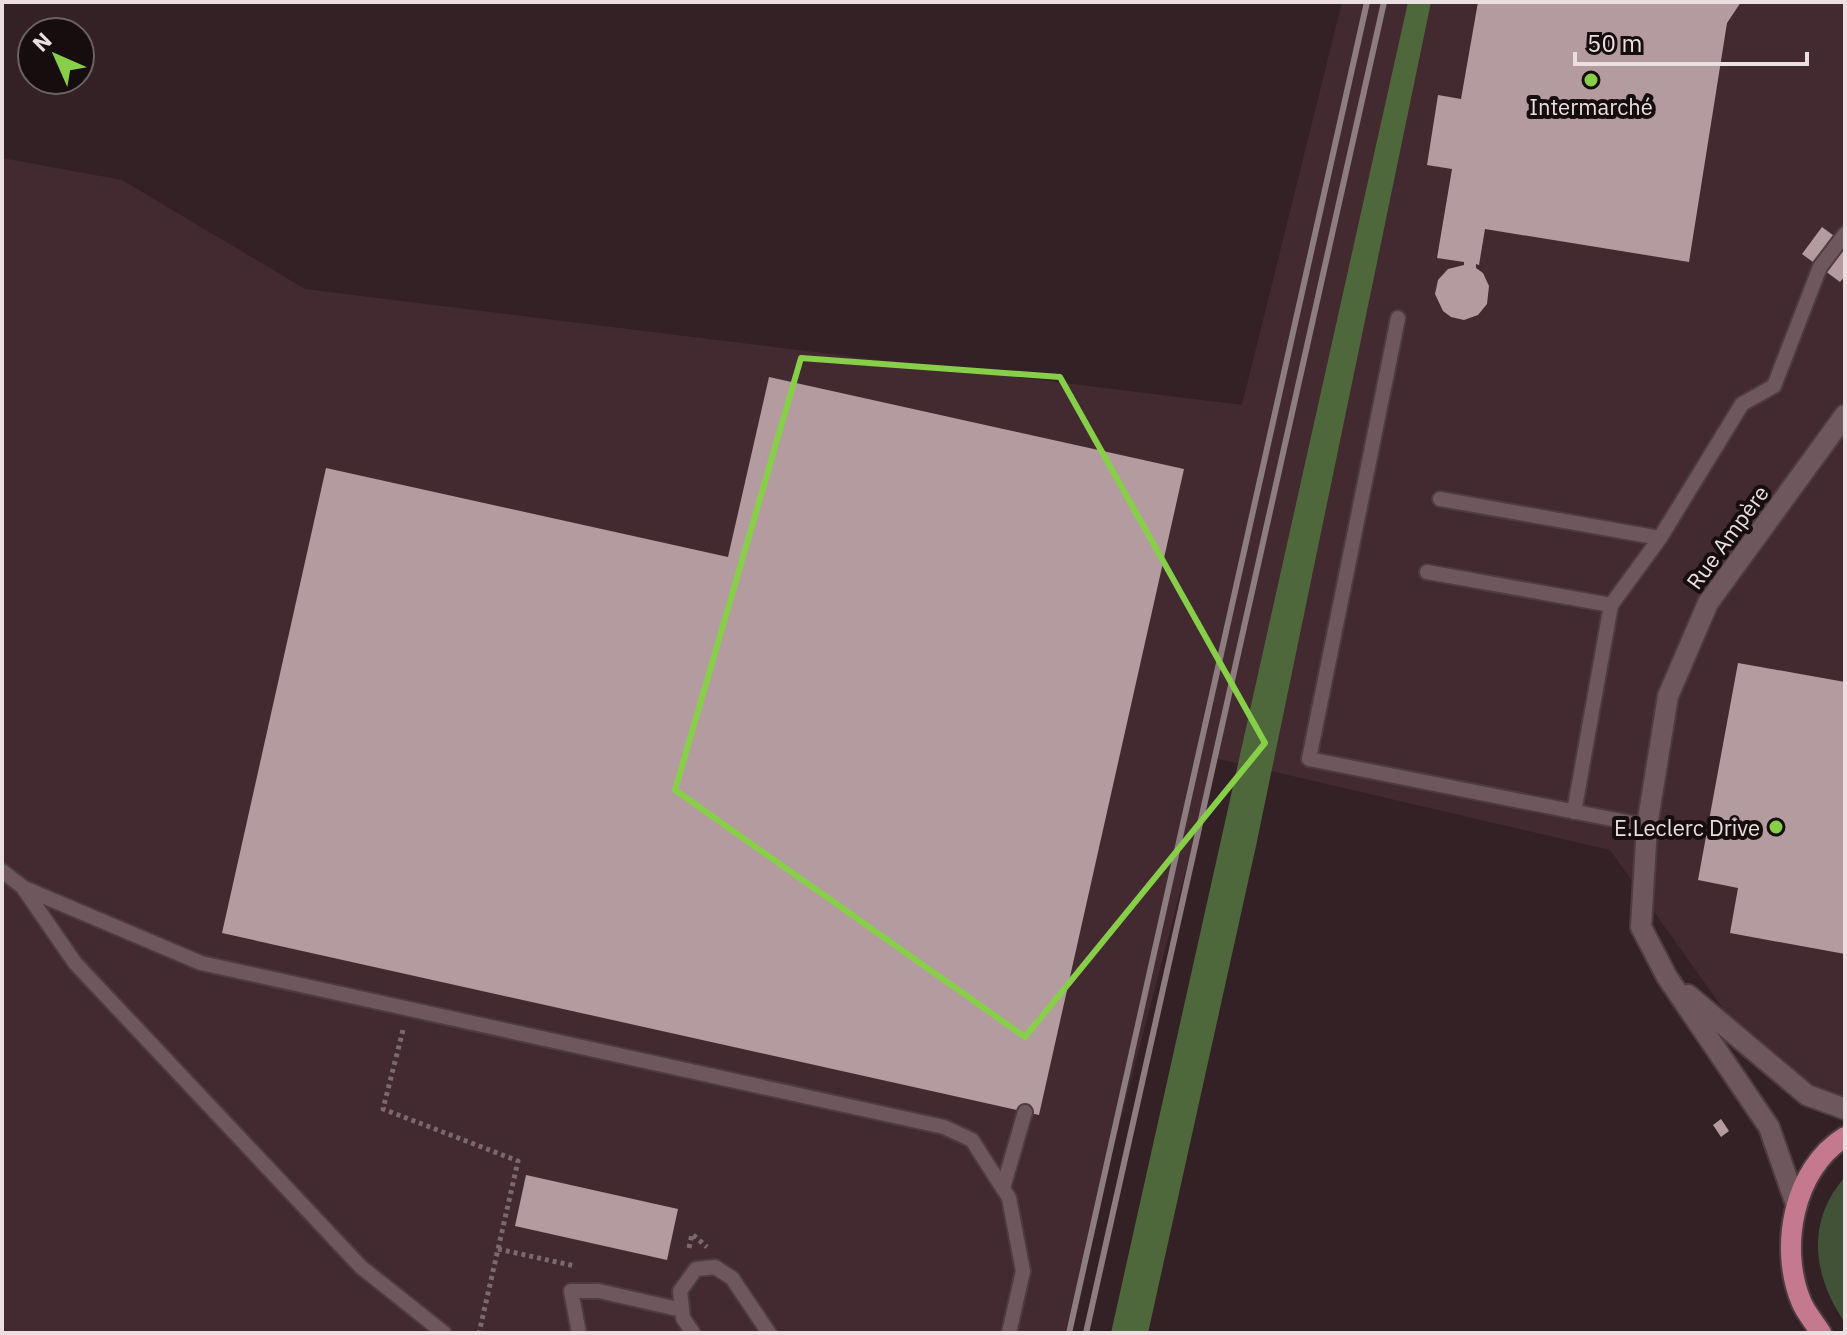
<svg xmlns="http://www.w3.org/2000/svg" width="1847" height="1335" font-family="'IBM Plex Sans',sans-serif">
  <rect width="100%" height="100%" fill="#342126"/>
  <path fill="#432a31" d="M1342,2H1845V1096L1781,1090L1610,850L1215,758L1065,1333H2V158L122,180L305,289L1242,405Z"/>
  <path fill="#425237" d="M1845,1177V1323C1813,1276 1805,1222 1845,1177Z"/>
  <path fill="#4e683b" d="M1408,2H1431L1256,846L1148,1333H1111Z"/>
  <path fill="#b49ba0" d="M1478,2H1741L1727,23L1689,262L1485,229L1479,265L1476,264V268L1483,273L1489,286L1487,304L1478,315L1464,320L1451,317L1443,311L1435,294L1438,280L1448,269L1464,265V262L1437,258L1452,169L1427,165L1438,95L1461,99Z
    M1822,227L1845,244V276L1840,282L1802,254Z
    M769,377L1184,469L1039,1115L222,933L326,468L728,557Z
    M1738,663L1845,682V954L1730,933L1738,888L1698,880Z
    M1721,1119L1729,1131L1721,1137L1713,1125Z
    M526,1175L678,1209L667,1260L515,1226Z"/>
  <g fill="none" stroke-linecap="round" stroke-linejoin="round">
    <g stroke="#4d3d42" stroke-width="18">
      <path id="service" d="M1398,318L1309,759L1647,826
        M1440,499L1660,538
        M1427,572L1611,605
        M1574,812L1611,605L1660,538L1742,404L1774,386L1820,267L1845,234
        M2,871L24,888L201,963L944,1127L972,1140L1009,1198L1023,1271L1009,1333
        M24,889L75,963L361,1267L444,1333
        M1003,1188L1025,1112
        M579,1333L571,1291H599L682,1310
        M693,1333L683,1318L680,1291L696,1269L715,1267L732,1278L769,1333"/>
    </g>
    <g stroke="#4d3d42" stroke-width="24">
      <path id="minor" d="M1688,995L1807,1095L1845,1109
        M1796,1204L1769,1127L1667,977L1641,927L1647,826L1668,696L1708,603L1845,415"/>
    </g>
    <g stroke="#4d3d42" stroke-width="24">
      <path id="primary" d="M1821,1333C1815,1323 1805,1312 1801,1301C1779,1248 1793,1169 1845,1137"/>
    </g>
    <path stroke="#7a696d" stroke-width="5" stroke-dasharray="4 4" stroke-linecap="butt" d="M403,1030L383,1109L518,1161L479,1333
      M689,1248L692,1234L707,1247
      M498,1249L575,1266"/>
    <use href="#service" stroke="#6e585d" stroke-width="14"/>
    <use href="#minor" stroke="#6e585d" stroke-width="20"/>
    <use href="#primary" stroke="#c5798e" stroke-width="20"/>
    <path stroke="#8d7d81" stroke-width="6" d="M1069,1333L1367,2
      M1086,1333L1384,2"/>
  </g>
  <path fill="none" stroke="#88cf49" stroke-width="6" stroke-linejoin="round" d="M801,358L1060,377L1265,743L1025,1037L675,790Z"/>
  <g fill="#88cf49" stroke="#160d0f" stroke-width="3">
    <circle cx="1591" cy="80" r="8"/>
    <circle cx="1776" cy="827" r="8"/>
  </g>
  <g text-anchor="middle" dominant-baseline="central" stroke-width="8" stroke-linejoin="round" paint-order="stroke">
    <g font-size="22" fill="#ecdfe2" stroke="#160d0f">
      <text x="1591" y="106">Intermarché</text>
      <text x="1760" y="827" text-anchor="end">E.Leclerc Drive</text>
    </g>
    <g font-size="22" fill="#ecdfe2" stroke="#160d0f">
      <text transform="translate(1727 537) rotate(-54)">Rue Ampère</text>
    </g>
  </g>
  <rect width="1847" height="1335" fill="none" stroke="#ecdfe2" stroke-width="8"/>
  <g transform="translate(56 56) rotate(315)"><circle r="38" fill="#160d0f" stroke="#6c6163" stroke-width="2"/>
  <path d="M0-6L14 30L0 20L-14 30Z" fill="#88cf49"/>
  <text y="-12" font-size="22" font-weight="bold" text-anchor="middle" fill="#ecdfe2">N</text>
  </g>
  <path d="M1575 52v12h232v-12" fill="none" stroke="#ecdfe2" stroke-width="4"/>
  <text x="1587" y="52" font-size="24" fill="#ecdfe2" stroke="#160d0f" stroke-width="6" paint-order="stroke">50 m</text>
</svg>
